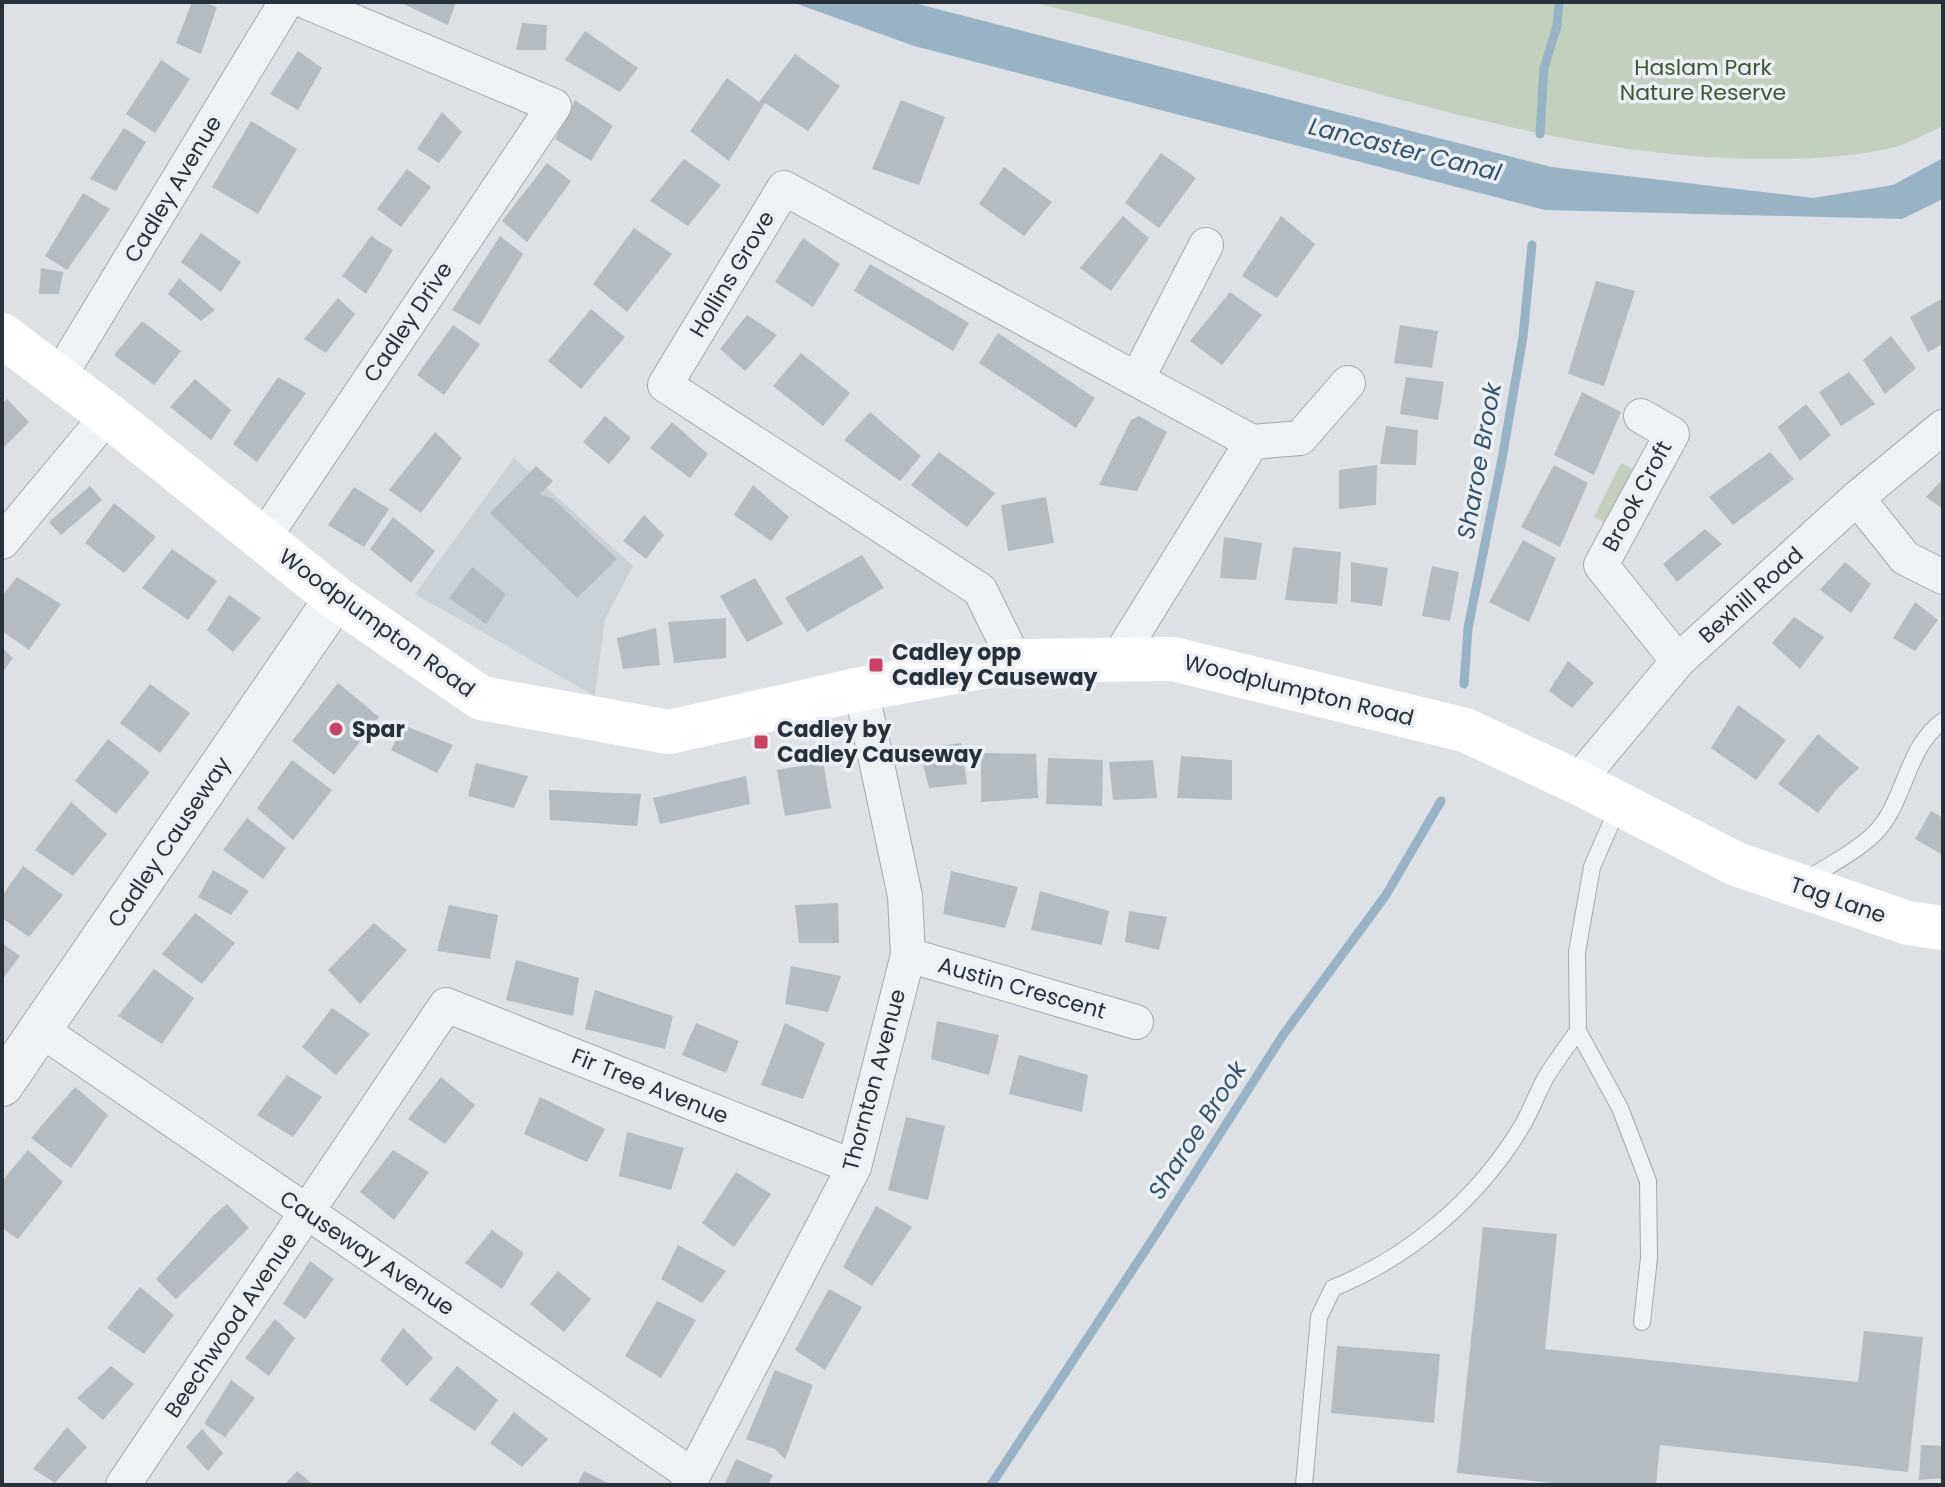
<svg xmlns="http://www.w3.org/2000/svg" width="1945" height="1487" font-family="Poppins,sans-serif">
  <rect width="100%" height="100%" fill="#dde1e6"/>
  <path fill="#cbd1d8" d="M514,458L633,566L605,619L595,696L415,594Z"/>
  <path fill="#c4d0be" d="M1031,2H1943V126C1929,132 1914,141 1899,146C1856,157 1811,159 1767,159C1619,159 1477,121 1335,82C1234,54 1133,26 1031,2Z
    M1621,463L1645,475L1617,529L1594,517Z"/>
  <path fill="#98b2c6" d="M792,2H910L1551,167L1813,198L1893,185L1943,158V199L1902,219L1545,210L914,46Z"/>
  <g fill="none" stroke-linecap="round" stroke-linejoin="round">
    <path stroke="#98b2c6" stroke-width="9" d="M1540,134L1544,68L1557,26L1559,2
      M1464,684L1468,628L1502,459L1523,337L1532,245
      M991,1485L1158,1231L1283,1035L1386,895L1441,801"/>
  </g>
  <path fill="#b4bbc3" d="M192,2H202L217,7L201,54L176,43Z
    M399,2H456L448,25Z
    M522,23L547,25L546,50H516Z
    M585,31L638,68L620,92L565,60Z
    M298,51L322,68L298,110L270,94Z
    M795,54L840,86L808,131L765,103L729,161L690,131L727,78L759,102Z
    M161,60L190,79L155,133L126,114Z
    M575,100L613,126L591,161L555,139Z
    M901,100L945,117L919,185L872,169Z
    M442,112L462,132L439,163L417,149Z
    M251,121L297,149L258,214L212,187Z
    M124,128L146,142L116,191L90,179Z
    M1161,153L1196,178L1159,228L1125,203Z
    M684,159L721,185L688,226L650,201Z
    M547,163L571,181L527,242L502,221Z
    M1004,167L1052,202L1024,236L979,204Z
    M407,169L431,187L401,227L377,209Z
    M83,193L110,209L67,270L45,256Z
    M1123,216L1149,238L1111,291L1080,268Z
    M1281,216L1315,244L1277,298L1242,276Z
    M634,228L672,254L627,312L593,284Z
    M201,233L241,262L221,292L181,262Z
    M371,236L393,250L366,294L342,276Z
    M500,236L523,254L480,325L452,310Z
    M803,238L840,264L813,307L775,282Z
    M870,264L969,323L953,351L854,291Z
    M41,268L63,272L59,294H39Z
    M179,278L215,310L201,321L168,294Z
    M1596,281L1635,291L1604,386L1568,374Z
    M1230,292L1262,315L1222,365L1190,341Z
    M338,298L355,314L326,353L304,339Z
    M1943,298V344L1928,352L1910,317Z
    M591,309L625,337L581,389L548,361Z
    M747,315L777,335L745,371L720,349Z
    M142,321L181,351L154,385L114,355Z
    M453,325L480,344L444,395L417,375Z
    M1400,325L1438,331L1432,368L1394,363Z
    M998,333L1095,398L1076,428L979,363Z
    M1891,336L1916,368L1885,394L1863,360Z
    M801,353L850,393L823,426L773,386Z
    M1849,372L1875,404L1841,426L1819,392Z
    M278,377L306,393L257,462L233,444Z
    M1406,377L1444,382L1438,420L1400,414Z
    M195,379L231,410L211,440L170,407Z
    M1582,392L1621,412L1594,475L1554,455Z
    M7,399L29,422L2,449V404Z
    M1806,404L1831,435L1800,461L1778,427Z
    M870,412L921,456L900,481L844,440Z
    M605,416L631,438L609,464L583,442Z
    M1139,416L1167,432L1137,491L1099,485L1131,420Z
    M672,422L708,454L690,478L650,448Z
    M1386,426L1418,430L1416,465L1380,464Z
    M435,432L462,458L421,513L389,490Z
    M939,452L995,493L967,527L911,485Z
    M1770,452L1794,479L1733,525L1709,497Z
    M1377,465L1376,505L1339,509V470Z
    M1554,465L1588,483L1560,547L1521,527Z
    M536,466L553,481L540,494L552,498L617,559L577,598L490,513Z
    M1943,479V509L1926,497Z
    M753,485L789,517L771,541L734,515Z
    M90,486L102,500L61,535L49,522Z
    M354,487L389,509L364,547L328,525Z
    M1046,497L1054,543L1008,551L1001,505Z
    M114,503L156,537L124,573L85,543Z
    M644,515L664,535L646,559L623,541Z
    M393,517L435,551L411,583L370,549Z
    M1705,529L1722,544L1677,582L1663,564Z
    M1224,537L1262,543L1256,580L1220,578Z
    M1523,540L1556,558L1529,622L1489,602Z
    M1293,547L1341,552L1337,604L1285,600Z
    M172,549L217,581L188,620L142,588Z
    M862,555L884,588L807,632L785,598Z
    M1351,562L1388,568L1382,606L1351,602Z
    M1845,562L1871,584L1851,613L1820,590Z
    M1432,566L1459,572L1450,621L1422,616Z
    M472,567L506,594L486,624L449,598Z
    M17,577L61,604L29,650L2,631V596Z
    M755,578L783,624L747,642L720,596Z
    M229,595L261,618L233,652L207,630Z
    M1915,602L1938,620L1915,651L1893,638Z
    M1794,617L1824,637L1800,669L1772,643Z
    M726,618V658L674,663L668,622Z
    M656,628L660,665L623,669L617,638Z
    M2,648L13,658L2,673Z
    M1568,661L1594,683L1572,708L1549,691Z
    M338,683L379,717L334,775L292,741Z
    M150,684L190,713L160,753L120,723Z
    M1738,705L1786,740L1756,780L1711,748Z
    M403,725L453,745L437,773L391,750Z
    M1818,734L1859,768L1836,790L1818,813L1778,784Z
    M108,739L150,772L116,814L75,781Z
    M961,743L967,784L929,788L919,749Z
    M981,753L1036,754L1038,798L981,802Z
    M1181,756L1232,760V800L1177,798Z
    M1048,758L1103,760L1102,806L1046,804Z
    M292,760L332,790L293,840L257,808Z
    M1153,760L1157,798L1113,800L1109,762Z
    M823,762L831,808L785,816L777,770Z
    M476,763L528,776L514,808L468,796Z
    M746,776L750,804L660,824L653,798Z
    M549,790L641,794L637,826L550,820Z
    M71,802L107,834L73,876L35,850Z
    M1931,811L1943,818V855L1915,839Z
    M247,818L286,848L263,879L223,850Z
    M23,866L63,895L29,937L2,918V896Z
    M213,870L249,891L231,915L198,897Z
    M951,871L1018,887L1005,928L943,914Z
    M1040,891L1109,911L1102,945L1031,930Z
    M838,903L839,943H799L795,905Z
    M449,905L498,915L490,959L437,951Z
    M1129,911L1167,917L1159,950L1125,942Z
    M195,913L235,943L202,984L162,954Z
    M374,923L407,950L360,1004L328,970Z
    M2,943L20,956L2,980Z
    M516,960L579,978L573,1016L506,1000Z
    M791,966L841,976L828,1012L785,1004Z
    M154,969L194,998L162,1044L118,1016Z
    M595,990L673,1016L665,1049L585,1029Z
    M332,1008L370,1034L336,1075L302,1047Z
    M937,1021L999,1035L989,1075L931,1059Z
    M696,1023L739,1041L726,1073L682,1055Z
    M785,1023L825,1043L803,1099L761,1085Z
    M1019,1055L1088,1075L1082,1112L1009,1094Z
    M287,1075L322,1097L293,1137L257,1115Z
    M441,1077L475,1105L445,1144L408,1119Z
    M75,1087L108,1115L71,1168L31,1138Z
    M540,1097L605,1129L587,1162L524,1134Z
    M906,1117L945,1126L928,1200L888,1190Z
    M627,1132L684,1148L671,1190L619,1176Z
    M28,1150L63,1182L18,1239L2,1228V1181Z
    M393,1150L429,1172L394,1220L360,1192Z
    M736,1172L771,1194L734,1247L702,1223Z
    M227,1204L249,1228L176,1299L156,1279L213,1216Z
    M876,1206L912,1227L872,1286L843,1267Z
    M1483,1227L1557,1234L1545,1349L1858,1382L1864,1331L1923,1337L1908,1472L1660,1445L1656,1485H1571L1457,1473Z
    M492,1230L524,1253L502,1289L465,1263Z
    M678,1245L726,1271L702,1303L661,1279Z
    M310,1261L334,1279L305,1319L283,1304Z
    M558,1271L591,1299L564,1332L530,1304Z
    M140,1287L174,1315L144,1354L107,1328Z
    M829,1289L862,1307L825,1370L795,1350Z
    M657,1301L696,1320L661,1378L625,1356Z
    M275,1319L295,1338L269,1376L245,1358Z
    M403,1328L433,1358L407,1386L380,1360Z
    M1337,1346L1440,1354L1434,1423L1331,1413Z
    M111,1366L134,1384L103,1420L77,1398Z
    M457,1366L498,1400L475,1431L429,1400Z
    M775,1370L813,1385L785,1459L775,1449L746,1439Z
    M231,1380L255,1398L225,1437L204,1424Z
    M514,1412L548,1439L522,1467L490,1443Z
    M67,1427L87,1447L55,1483L33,1469Z
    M202,1429L223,1453L208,1471L186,1447Z
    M1921,1445L1943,1446V1478L1919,1480Z
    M736,1459L773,1475L768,1485H724Z
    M297,1471L314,1485H284Z
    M584,1471L612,1485H577Z"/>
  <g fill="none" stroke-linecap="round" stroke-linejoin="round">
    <g stroke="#a3a9b0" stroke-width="18">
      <path id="service" d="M1619,805L1592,867L1577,952L1578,1031L1620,1108L1648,1181L1649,1258L1642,1322
        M1804,881C1826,867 1859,850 1876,832C1906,800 1906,747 1943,721
        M1304,1485L1319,1317L1333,1288C1410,1257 1479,1198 1522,1126C1531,1111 1537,1093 1546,1077C1556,1061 1567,1046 1578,1031"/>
    </g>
    <g stroke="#a3a9b0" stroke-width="36">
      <path id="minor" d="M59,377L286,2
        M1137,379L1206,245
        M1641,416L1672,434L1601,565L1678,661
        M1252,442L1300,438L1348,383
        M1857,498L1905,558L1943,577
        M263,539L554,106L307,2
        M2,542L108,415
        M1015,661L980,590L665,385L784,188L1252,442L1117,660
        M1577,782L1678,661L1857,498L1943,427
        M908,955L1136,1022
        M41,1030L692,1475
        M123,1485L446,1005L854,1167
        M688,1485L854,1167L908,955L905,896L861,689"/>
    </g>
    <g stroke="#a3a9b0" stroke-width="44">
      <path id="tertiary" d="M2,1085L336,598"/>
    </g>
    <use href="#service" stroke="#eff2f5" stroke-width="16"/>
    <use href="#minor" stroke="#eff2f5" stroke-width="34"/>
    <use href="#tertiary" stroke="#eff2f5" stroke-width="42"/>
    <path stroke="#fff" stroke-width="44" d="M2,335L108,415L336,598L481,698L669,732L861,689L1015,661L1173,659L1465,730L1577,782L1736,864L1908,923L1943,928"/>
  </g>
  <g fill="#ca4364" stroke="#ecf0f4" stroke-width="3">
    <rect x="868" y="657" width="16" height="16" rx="4"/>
    <circle cx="336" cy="729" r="8"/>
    <rect x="753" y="734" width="16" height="16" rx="4"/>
  </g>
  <g text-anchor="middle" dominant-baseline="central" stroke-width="7" stroke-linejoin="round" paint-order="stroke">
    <g font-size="22" fill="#3e5834" stroke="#ecf0f4">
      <text x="1703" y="67">Haslam Park<tspan x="1703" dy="25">Nature Reserve</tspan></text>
    </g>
    <g font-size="22" fill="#27313c" stroke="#ecf0f4">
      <text transform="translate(173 189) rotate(-59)">Cadley Avenue</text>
      <text transform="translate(732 274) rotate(-59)">Hollins Grove</text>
      <text transform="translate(408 322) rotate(-56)">Cadley Drive</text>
      <text transform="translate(1637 496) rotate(-62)">Brook Croft</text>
      <text transform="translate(1751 595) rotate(-42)">Bexhill Road</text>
      <text transform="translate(377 623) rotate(36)">Woodplumpton Road</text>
      <text transform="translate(1299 690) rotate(14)">Woodplumpton Road</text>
      <text transform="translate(169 842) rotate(-56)">Cadley Causeway</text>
      <text transform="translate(1838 900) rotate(19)">Tag Lane</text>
      <text transform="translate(1022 988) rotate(16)">Austin Crescent</text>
      <text transform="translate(874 1080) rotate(-75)">Thornton Avenue</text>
      <text transform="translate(650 1086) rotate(22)">Fir Tree Avenue</text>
      <text transform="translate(367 1253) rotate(34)">Causeway Avenue</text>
      <text transform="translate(231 1325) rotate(-56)">Beechwood Avenue</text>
    </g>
    <g font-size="22" font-weight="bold" fill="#27313c" stroke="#ecf0f4" text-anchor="start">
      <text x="892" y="652">Cadley opp<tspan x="892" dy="25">Cadley Causeway</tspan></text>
      <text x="352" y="729">Spar</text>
      <text x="777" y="729">Cadley by<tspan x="777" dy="25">Cadley Causeway</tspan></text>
    </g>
    <g font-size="24" font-style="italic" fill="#32536f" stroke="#ecf0f4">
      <text transform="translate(1405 149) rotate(14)">Lancaster Canal</text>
      <text transform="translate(1479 461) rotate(-80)">Sharoe Brook</text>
      <text transform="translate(1197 1130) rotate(-57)">Sharoe Brook</text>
    </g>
  </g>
  <rect width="1945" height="1487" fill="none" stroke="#27313c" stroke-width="8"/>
</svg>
